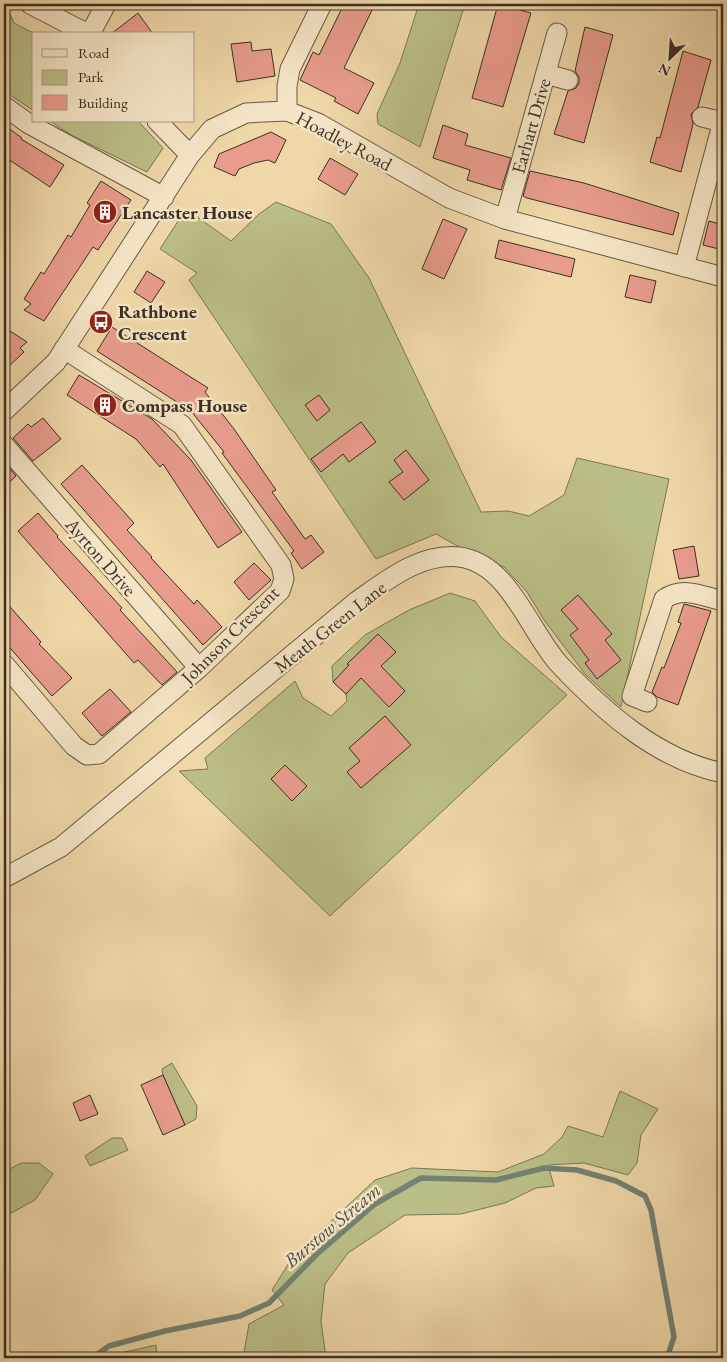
<svg xmlns="http://www.w3.org/2000/svg" width="727" height="1362" font-family="'EB Garamond',serif">
  <rect width="100%" height="100%" fill="#efd7a8"/>
  <filter id="stains"><feTurbulence type="fractalNoise" baseFrequency=".004" numOctaves="4"/><feColorMatrix values="0 0 0 0 .2 0 0 0 0 .09 0 0 0 0 .02 0 0 0 .5 -.17"/></filter>
  <radialGradient id="worn" r=".72"><stop offset=".6" stop-color="#630" stop-opacity="0"/><stop offset="1" stop-color="#630" stop-opacity=".3"/></radialGradient>
  <path fill="#bbbe86" stroke="#7a7755" d="M419,4H465L420,147L378,124L377,114L400,63Z
    M4,11L10,14L14,23L35,34L34,111L4,91Z
    M50,121H138L163,148L147,172L71,135Z
    M276,202L331,224L369,278L481,512L508,511L529,516L564,495L577,458L669,479L621,707L585,674L544,620L527,592L504,567L468,552L436,534L376,559L189,280L197,273L160,249L186,209L231,241L259,214Z
    M450,593L475,601L501,637L567,695L330,916L179,771L208,769L205,758L295,681L303,698L331,716L347,701L346,694L333,682L332,666L365,635L409,610Z
    M172,1063L197,1106L196,1119L185,1125L163,1075L162,1069Z
    M620,1091L658,1109L641,1135L637,1163L628,1175L584,1163L548,1165L554,1186L536,1188L505,1203L461,1214L405,1215L348,1253L325,1284L321,1321L326,1358H243L249,1324L284,1305L272,1290L292,1258L375,1180L412,1168L498,1172L544,1154L562,1137L568,1126L603,1137Z
    M112,1138H122L128,1150L90,1166L85,1156Z
    M21,1163H39L53,1174L35,1200L4,1217V1172Z
    M156,1345L157,1358H104L107,1356Z"/>
  <g fill="none" stroke-linecap="round" stroke-linejoin="round">
    <path stroke="#738274" stroke-width="5.5" d="M92,1358L109,1346L165,1331L240,1316L269,1303L317,1254L375,1204L421,1178L496,1180L544,1168L577,1170L616,1181L645,1196L651,1210L674,1337L667,1358"/>
  </g>
  <path fill="#e99c8c" stroke="#393024" d="M344,4H375L344,68L374,83L358,114L334,101L336,98L300,80L313,52L319,55Z
    M498,4L531,13L503,107L472,98Z
    M138,13L153,34H111Z
    M585,27L613,35L584,143L554,134L568,91L576,88L579,83V77L575,71Z
    M251,42L252,51L271,49L275,76L237,82L231,44Z
    M683,51L711,60L698,107L691,114L693,124L681,172L650,162L657,137L660,138Z
    M4,125L22,138L21,139L64,165L50,187L8,159L4,164Z
    M443,125L468,134L465,145L511,158L501,190L467,180L470,170L433,158Z
    M271,132L286,140L275,163L268,160L254,163L239,169L235,176L214,167L219,154Z
    M330,158L358,174L345,195L318,179Z
    M530,171L584,183L679,213L673,235L527,198L523,196Z
    M101,181L131,200L98,250L93,247L44,321L24,310L31,304L24,299L41,272L44,274L68,235L71,237L90,205L87,203Z
    M443,219L467,229L444,279L422,269Z
    M709,221L723,225V250L703,245Z
    M499,240L575,259L571,277L495,258Z
    M147,271L165,282L151,303L134,292Z
    M630,275L656,281L651,303L625,297Z
    M4,327L27,342L20,348L24,352L4,371Z
    M112,327L208,388L205,392L234,429L276,490L272,492L305,539L311,535L324,552L302,569L291,553L294,551L222,453L224,452L191,411L97,351Z
    M79,375L152,419L191,460L242,532L218,548L163,464L160,467L136,439L67,395Z
    M319,395L330,410L317,421L305,405Z
    M43,418L61,439L33,461L13,438L28,424L31,427Z
    M361,422L376,442L349,462L343,454L321,472L311,459Z
    M406,450L429,480L404,500L389,482L403,472L394,460Z
    M4,462L16,476L4,487Z
    M82,465L134,523L127,530L152,557L151,558L194,604L197,600L222,627L203,645L61,484Z
    M38,513L58,536L57,537L122,608L120,610L177,672L162,685L138,660L134,663L18,531Z
    M694,546L699,576L679,579L673,550Z
    M254,563L271,580L249,600L234,582Z
    M578,595L612,634L605,640L621,660L597,679L585,663L589,660L570,635L578,629L561,610Z
    M4,600L41,642L39,644L72,678L52,696L4,641Z
    M684,604L711,611L678,705L657,697L652,692L662,667L664,668L681,623L678,622Z
    M378,634L396,652L381,666L405,691L389,707L361,678L346,694L333,682L349,665L347,664Z
    M110,689L131,712L102,736L82,713Z
    M385,716L411,745L361,788L347,772L360,761L349,748Z
    M285,765L307,786L292,801L271,779Z
    M163,1075L185,1125L163,1135L141,1085Z
    M90,1095L98,1114L80,1121L73,1103Z"/>
  <g fill="none" stroke-linecap="round" stroke-linejoin="round">
    <g stroke="#665a45" stroke-width="21">
      <path id="minor" d="M30,4L88,34
        M90,34L106,4
        M546,74L568,80
        M4,106L29,124L164,197
        M287,111V86L290,69L322,4
        M702,117L723,122
        M157,121L190,155
        M505,219L557,33
        M684,267L723,121
        M4,411L56,362L190,155L212,129L246,113L287,111L318,123L449,198L505,219L723,277
        M4,445L199,668
        M4,664L74,746L87,755L99,754L199,668L280,591L284,579L281,565L182,425L64,349
        M647,702L632,696L664,599C684,586 702,596 723,601
        M4,878L61,847L357,601C387,580 420,553 459,557C509,563 529,631 559,664C604,712 658,760 723,773"/>
    </g>
    <use href="#minor" stroke="#f5e5c6" stroke-width="19"/>
  </g>
  <defs>
    <g id="building-disc" transform="scale(1.25)"><circle r="9.5" fill="#8f2418" stroke="#f5e5c6"/><path d="M-4-6H4V6H1V3H-1V6H-4ZM-2.5-4.3h1.7v1.8h-1.7ZM.8-4.3h1.7v1.8H.8ZM-2.5-1h1.7V.8h-1.7ZM.8-1h1.7V.8H.8Z" fill="#fff"/></g>
    <g id="bus-disc" transform="scale(1.25)"><circle r="9.5" fill="#8f2418" stroke="#f5e5c6"/><path d="M-5-6H5V4H4V6H2V4H-2V6H-4V4H-5ZM-3.5-4V0h7V-4ZM-3.5 1.2v1.5H-2V1.2ZM2 1.2v1.5H3.5V1.2Z" fill="#fff"/></g>
  </defs>
  <g fill-rule="evenodd">
    <use href="#building-disc" x="105" y="212"/>
    <use href="#bus-disc" x="101" y="322"/>
    <use href="#building-disc" x="105" y="405"/>
  </g>
  <g text-anchor="middle" dominant-baseline="central" stroke-width="5" stroke-linejoin="round" paint-order="stroke">
    <g font-size="19" fill="#393024" stroke="#f5e5c6">
      <text transform="translate(531 126) rotate(-74)">Earhart Drive</text>
      <text transform="translate(344 141) rotate(28)">Hoadley Road</text>
      <text transform="translate(101 557) rotate(49)">Ayrton Drive</text>
      <text transform="translate(330 627) rotate(-38)">Meath Green Lane</text>
      <text transform="translate(230 635) rotate(-45)">Johnson Crescent</text>
    </g>
    <g font-size="19" font-weight="bold" fill="#393024" stroke="#f5e5c6" text-anchor="start">
      <text x="122" y="212">Lancaster House</text>
      <text x="118" y="311">Rathbone<tspan x="118" dy="22">Crescent</tspan></text>
      <text x="122" y="405">Compass House</text>
    </g>
    <g font-size="20" font-style="italic" fill="#4c4b3f" stroke="#f5e5c6">
      <text transform="translate(332 1225) rotate(-40)">Burstow Stream</text>
    </g>
  </g>
  <rect width="727" height="1362" fill="none" stroke="#efd7a8" stroke-width="20"/>
  <rect x="5" y="5" width="717" height="1352" fill="none" stroke="#393024" stroke-width="2.5"/>
  <rect x="10" y="10" width="707" height="1342" fill="none" stroke="#393024"/>
  <rect x="32" y="32" width="162" height="90" fill="#f5e5c6" stroke="#aa9d85"/>
  <rect x="42" y="49" width="25" height="8" fill="#f5e5c6" stroke="#aa9d85"/>
  <text x="78" y="58" font-size="15" fill="#393024">Road</text>
  <rect x="42" y="70" width="25" height="15" fill="#bbbe86" stroke="#aa9d85"/>
  <text x="78" y="82" font-size="15" fill="#393024">Park</text>
  <rect x="42" y="95" width="25" height="15" fill="#e99c8c" stroke="#aa9d85"/>
  <text x="78" y="108" font-size="15" fill="#393024">Building</text>
  <g transform="translate(670 58) rotate(205)" stroke="#f5e5c6" stroke-width="4" paint-order="stroke">
  <path d="M0-4L9 19L0 12L-9 19Z" fill="#393024"/>
  <text y="-8" font-size="14" font-weight="bold" text-anchor="middle" fill="#393024">N</text>
  </g>
  <rect width="100%" height="100%" filter="url(#stains)"/>
  <rect width="100%" height="100%" fill="url(#worn)"/>
</svg>
